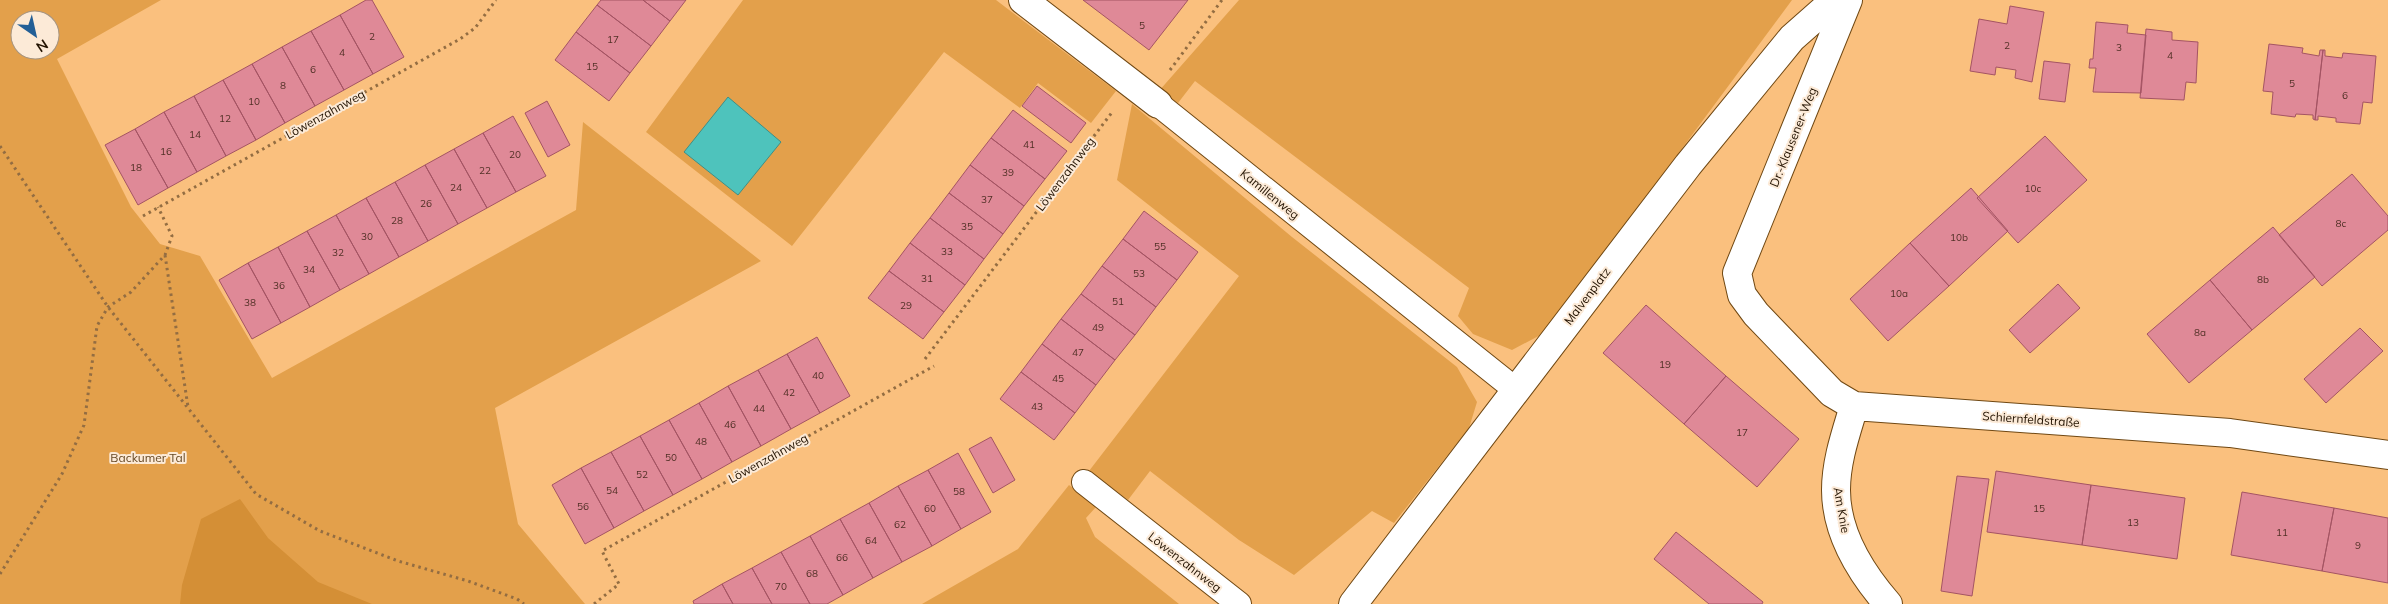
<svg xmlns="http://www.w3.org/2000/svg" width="2388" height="604" font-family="Mulish,sans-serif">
  <rect width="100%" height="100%" fill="#fac07e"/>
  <path fill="#e3a04b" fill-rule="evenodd" d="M0,0H161L57,59L131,207L160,244L200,256L272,378L576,210L583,122L761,261L495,408L518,524L585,604H0ZM20,20H50V50H20Z
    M743,0H996L1116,91L1091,123L1038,83L1020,108L944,52L792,246L646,132Z
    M1239,0H1792L1546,332L1512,350L1473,334L1458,316L1469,288L1195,81L1178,103L1158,92Z
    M1132,104L1292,237L1457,367L1477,402L1469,428L1394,523L1372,511L1294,575L1239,540L1150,471L1128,500L1089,471L1239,276L1117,180Z
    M1069,485L1096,507L1086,518L1095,537L1179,604H922L1018,549Z"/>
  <path fill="#d48f36" d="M240,499L268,538L318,582L372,604H180L182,585L201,519Z"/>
  <path fill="#4ec3bc" stroke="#418e84" d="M728,97L781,142L738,195L684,152Z"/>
  <path fill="#df8997" stroke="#a45463" d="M366,0H372L404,57L373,74L340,15Z
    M601,0H643L670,21L651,46L597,5Z
    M643,0H686L670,21Z
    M1083,0H1188L1149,50Z
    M597,5L651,46L630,73L576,32Z
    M2010,6L2044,12L2032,82L2015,78L2016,70L1996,67L1995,75L1970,71L1979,19L2007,24Z
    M340,15L373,74L344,90L311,31Z
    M2096,22L2128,25L2127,33L2146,35L2141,93L2093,92L2096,68H2089L2090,59H2093Z
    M2146,29L2172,32V40L2198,42L2196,83L2186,82L2184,100L2140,98Z
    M311,31L344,90L315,106L282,47Z
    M576,32L630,73L609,101L555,60Z
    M2269,44L2303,48L2302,53L2319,56L2320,50H2323L2315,120L2313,119V115L2296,114L2295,117L2271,114L2273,92L2263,91Z
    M282,47L315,106L285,123L252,64Z
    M2323,50H2325V56L2342,58L2343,53L2376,56L2372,103L2363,102L2360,124L2336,122V118L2318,116V120H2315Z
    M2044,61L2070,64L2065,102L2039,99Z
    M252,64L285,123L256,140L223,80Z
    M223,80L256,140L226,156L194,96Z
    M1037,86L1086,123L1071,143L1022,106Z
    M194,96L226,156L197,172L164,112Z
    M547,101L570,145L548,157L525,113Z
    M1013,110L1067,151L1045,179L991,138Z
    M164,112L197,172L168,188L135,129Z
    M513,116L546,176L516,192L483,133Z
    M135,129L168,188L138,205L105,145Z
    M483,133L516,192L487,208L454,149Z
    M2045,136L2087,180L2018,243L1977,198Z
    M991,138L1045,179L1024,206L970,165Z
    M454,149L487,208L458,224L425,165Z
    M425,165L458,224L428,241L395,182Z
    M970,165L1024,206L1003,234L949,193Z
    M2352,174L2388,216V230L2322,286L2279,235Z
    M395,182L428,241L399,257L366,198Z
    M1971,188L2008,231L1949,286L1910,243Z
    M949,193L1003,234L984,259L930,218Z
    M366,198L399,257L369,274L336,215Z
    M1144,211L1198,252L1177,280L1123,239Z
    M336,215L369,274L340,290L307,231Z
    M930,218L984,259L965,285L910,243Z
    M2273,227L2315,277L2252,330L2210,280Z
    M307,231L340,290L310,307L278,247Z
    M1123,239L1177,280L1156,307L1102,266Z
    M910,243L965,285L944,312L889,271Z
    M1910,243L1949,286L1888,341L1850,299Z
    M278,247L310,307L281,323L248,263Z
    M248,263L281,323L252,339L219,280Z
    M1102,266L1156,307L1135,335L1081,294Z
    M889,271L944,312L923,339L868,298Z
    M2210,280L2252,330L2189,383L2147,334Z
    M2058,284L2080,308L2030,353L2009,330Z
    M1081,294L1135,335L1115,360L1061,319Z
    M1646,305L1726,376L1684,424L1603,353Z
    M1061,319L1115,360L1096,385L1042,344Z
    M2360,328L2383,351L2326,403L2304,379Z
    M817,337L850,396L820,413L787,354Z
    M1042,344L1096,385L1075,413L1021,372Z
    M787,354L820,413L791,429L758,370Z
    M758,370L791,429L761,446L728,386Z
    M1021,372L1075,413L1054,440L1000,399Z
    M1726,376L1799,439L1757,487L1684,424Z
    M728,386L761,446L732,462L699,403Z
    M699,403L732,462L702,479L669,420Z
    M669,420L702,479L673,495L640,436Z
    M640,436L673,495L644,511L611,452Z
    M991,437L1015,480L993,493L969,449Z
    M611,452L644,511L614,528L581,468Z
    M958,453L991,512L961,529L928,470Z
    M581,468L614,528L585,544L552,485Z
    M928,470L961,529L932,546L898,486Z
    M1996,471L2091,485L2082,545L1987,532Z
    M1957,476L1989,479L1972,596L1941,591Z
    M2091,485L2185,498L2177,559L2082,545Z
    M898,486L932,546L902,562L869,503Z
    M2242,492L2334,508L2322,571L2231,555Z
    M869,503L902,562L873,578L840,519Z
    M2334,508L2388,518V583L2322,571Z
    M840,519L873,578L843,595L810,536Z
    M1676,532L1763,602L1762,604H1709L1654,559Z
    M810,536L843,595L827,604H810L781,552Z
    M781,552L810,604H772L752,568Z
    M752,568L772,604H733L722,584Z
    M722,584L733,604H694L693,601Z"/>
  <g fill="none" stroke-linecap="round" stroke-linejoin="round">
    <g stroke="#704813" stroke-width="26">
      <path id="service" d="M1158,104L1516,390
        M1084,482L1239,604"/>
    </g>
    <g stroke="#704813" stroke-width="30">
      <path id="minor" d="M1023,0L1158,104
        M1848,0L1737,273L1742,295L1756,314L1832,393L1854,406L2230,433L2388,455
        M1854,406C1846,433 1836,461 1836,490C1836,533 1861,573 1888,604
        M1353,604L1688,165L1792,38L1835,0"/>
    </g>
    <path stroke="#936d42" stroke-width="3" stroke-dasharray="2.5 4" stroke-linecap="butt" d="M1170,70L1222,0
      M0,146L108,307L256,494L320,531L398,561L468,581L517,599L524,604
      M143,216L460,39L475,28L496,0
      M165,255L188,407
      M925,359L1113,111
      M0,574L62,474L84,425L97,326L108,307L131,292L165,255L172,236L158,207
      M594,604L619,584L602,551L934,366"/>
    <use href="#service" stroke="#fff" stroke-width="24"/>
    <use href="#minor" stroke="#fff" stroke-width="28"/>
  </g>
  <g text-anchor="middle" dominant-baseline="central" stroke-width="4" stroke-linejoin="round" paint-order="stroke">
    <g font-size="10" fill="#513026">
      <text x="1142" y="25">5</text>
      <text x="372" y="36">2</text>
      <text x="613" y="39">17</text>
      <text x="2007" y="45">2</text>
      <text x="2119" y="47">3</text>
      <text x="342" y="52">4</text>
      <text x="2170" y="55">4</text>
      <text x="592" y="66">15</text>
      <text x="313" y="69">6</text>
      <text x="2292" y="83">5</text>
      <text x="283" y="85">8</text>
      <text x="2345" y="95">6</text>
      <text x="254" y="101">10</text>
      <text x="225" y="118">12</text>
      <text x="195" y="134">14</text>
      <text x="1029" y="144">41</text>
      <text x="166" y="151">16</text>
      <text x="515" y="154">20</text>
      <text x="136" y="167">18</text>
      <text x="485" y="170">22</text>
      <text x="1008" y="172">39</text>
      <text x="456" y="187">24</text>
      <text x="2033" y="188">10c</text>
      <text x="987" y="199">37</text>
      <text x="426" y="203">26</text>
      <text x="397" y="220">28</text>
      <text x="2341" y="223">8c</text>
      <text x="967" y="226">35</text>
      <text x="367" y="236">30</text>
      <text x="1959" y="237">10b</text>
      <text x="1160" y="246">55</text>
      <text x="947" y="251">33</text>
      <text x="338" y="252">32</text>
      <text x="309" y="269">34</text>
      <text x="1139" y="273">53</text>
      <text x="927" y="278">31</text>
      <text x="2263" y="279">8b</text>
      <text x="279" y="285">36</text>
      <text x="1899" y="293">10a</text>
      <text x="1118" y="301">51</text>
      <text x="250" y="302">38</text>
      <text x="906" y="305">29</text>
      <text x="1098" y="327">49</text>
      <text x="2200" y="332">8a</text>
      <text x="1078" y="352">47</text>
      <text x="1665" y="364">19</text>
      <text x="818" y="375">40</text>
      <text x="1058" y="378">45</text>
      <text x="789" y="392">42</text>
      <text x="1037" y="406">43</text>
      <text x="759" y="408">44</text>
      <text x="730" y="424">46</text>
      <text x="1742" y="432">17</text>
      <text x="701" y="441">48</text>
      <text x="671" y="457">50</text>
      <text x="642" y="474">52</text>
      <text x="612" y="490">54</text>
      <text x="959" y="491">58</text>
      <text x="583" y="506">56</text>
      <text x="930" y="508">60</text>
      <text x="2039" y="508">15</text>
      <text x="2133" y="522">13</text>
      <text x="900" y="524">62</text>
      <text x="2282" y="532">11</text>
      <text x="871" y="540">64</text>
      <text x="2358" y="545">9</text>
      <text x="842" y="557">66</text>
      <text x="812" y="573">68</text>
      <text x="781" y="586">70</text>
    </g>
    <g font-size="12" fill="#221200" stroke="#fcead7">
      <text transform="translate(325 114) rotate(-29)">Löwenzahnweg</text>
      <text transform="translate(1793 137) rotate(-68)">Dr.-Klausener-Weg</text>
      <text transform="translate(1065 174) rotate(-53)">Löwenzahnweg</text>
      <text transform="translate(1270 194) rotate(39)">Kamillenweg</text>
      <text transform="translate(1587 296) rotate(-53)">Malvenplatz</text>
      <text transform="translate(2031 419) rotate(4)">Schiernfeldstraße</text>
      <text transform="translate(768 458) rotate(-29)">Löwenzahnweg</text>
      <text transform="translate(1842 510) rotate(80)">Am Knie</text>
      <text transform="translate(1185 562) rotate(38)">Löwenzahnweg</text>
    </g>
    <g font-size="12" fill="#654824" stroke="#fcead7">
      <text x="148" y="457">Backumer Tal</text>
    </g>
  </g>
  <g transform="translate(35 35) rotate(146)"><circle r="24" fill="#fcead7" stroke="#a59481"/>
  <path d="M0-4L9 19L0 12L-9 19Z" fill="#235f96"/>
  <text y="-8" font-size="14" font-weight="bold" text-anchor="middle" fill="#221200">N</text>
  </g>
</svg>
